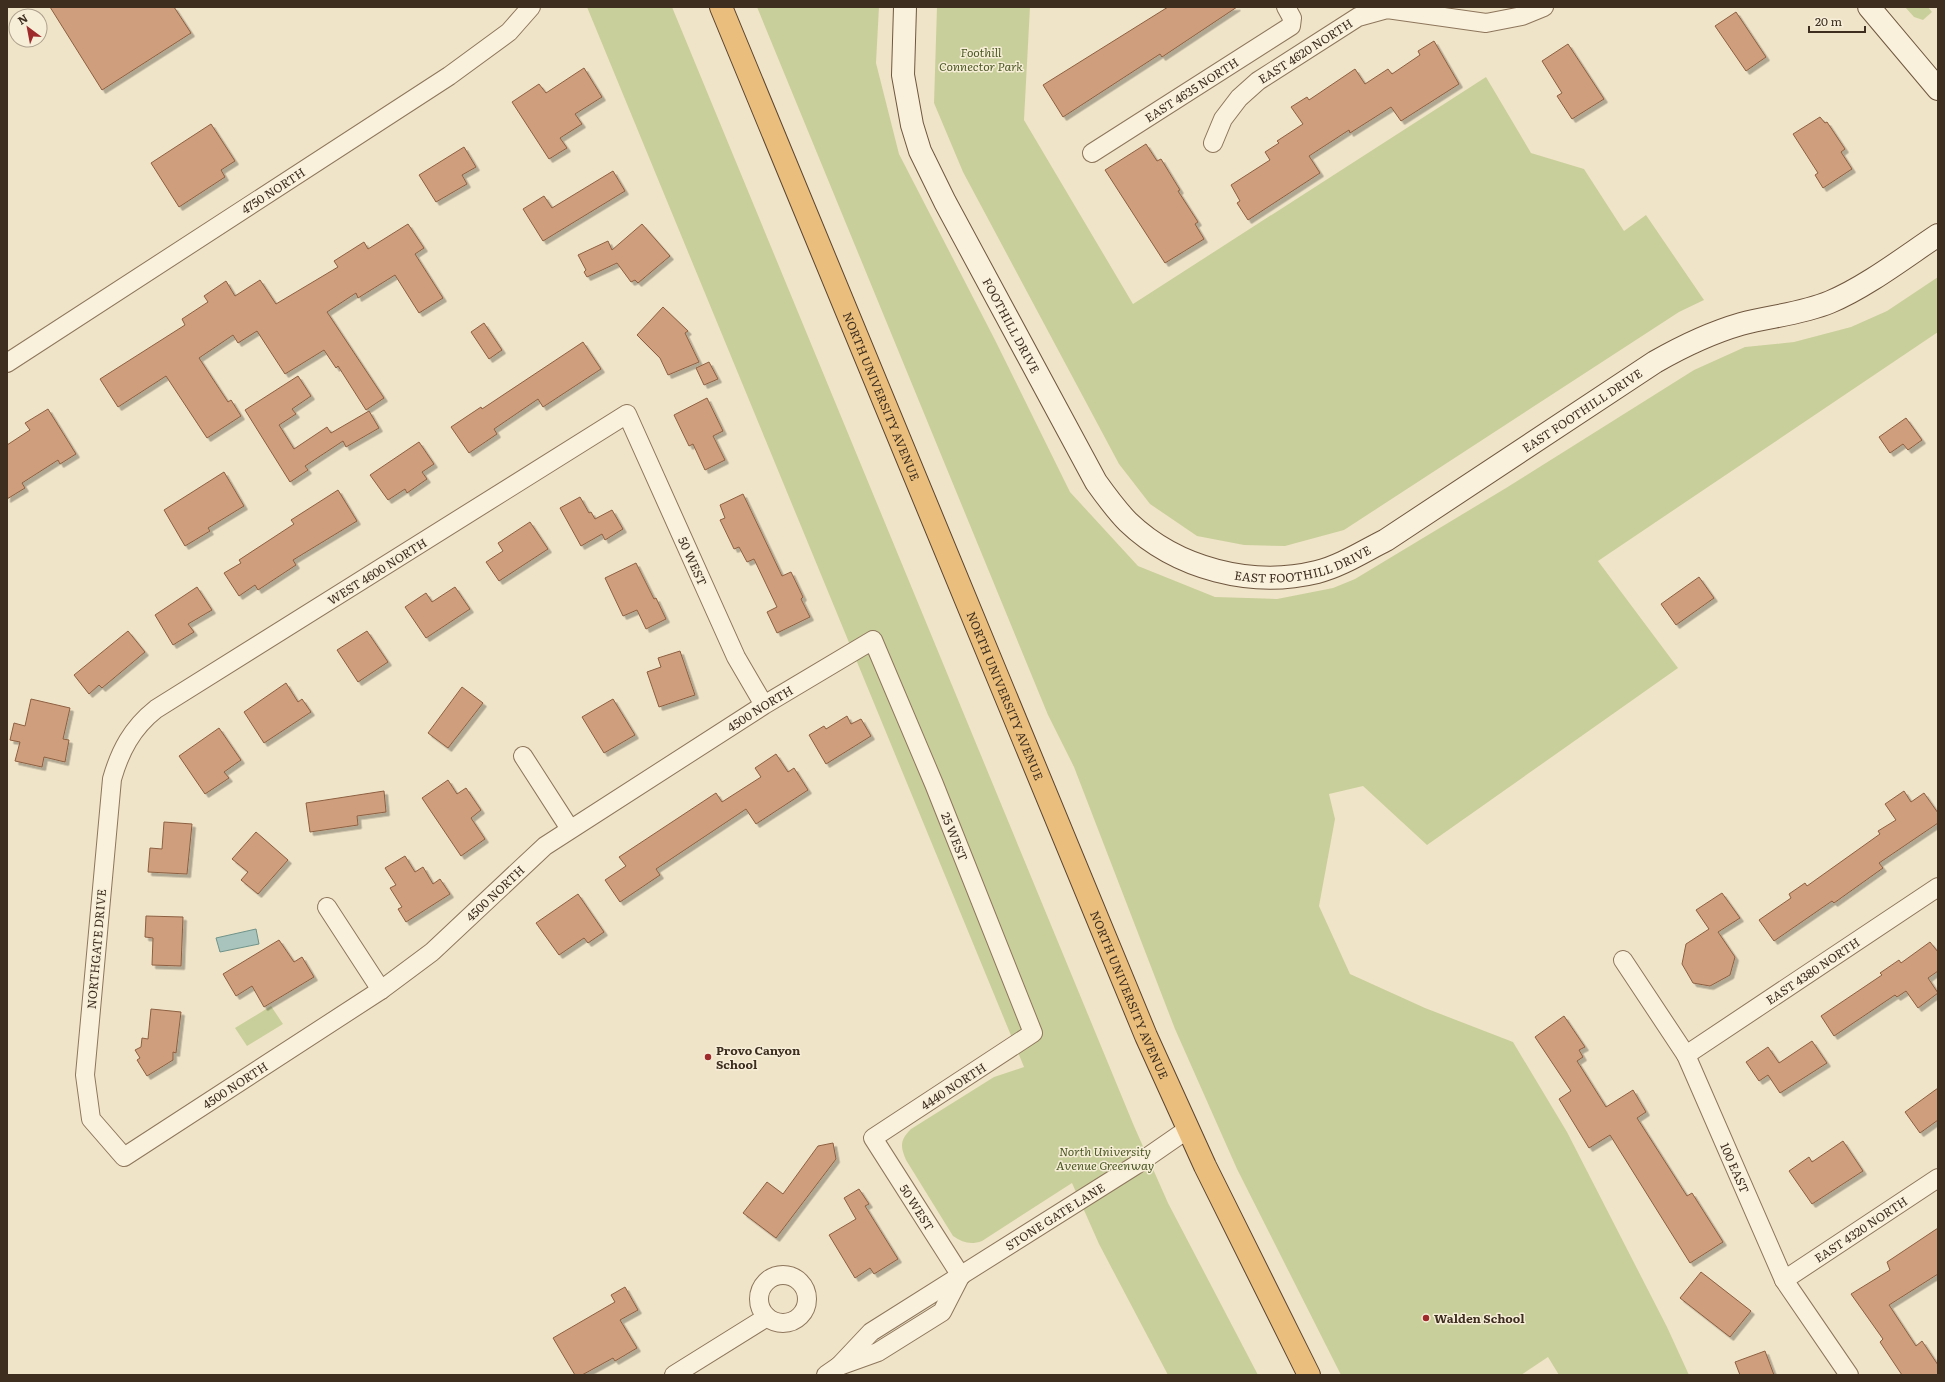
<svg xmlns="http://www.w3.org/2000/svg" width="1945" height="1382" font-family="Literata,serif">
  <defs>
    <filter id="shadow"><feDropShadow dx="3.5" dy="3.5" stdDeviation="0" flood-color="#0004"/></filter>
  </defs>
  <rect width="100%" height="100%" fill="#f0e4c8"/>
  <path fill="#c9cf9b" d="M587,7H672L1134,1126L1168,1203L1258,1375H1168L1099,1244L1072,1183L982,1241C971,1245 963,1243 953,1236L906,1160C900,1146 900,1140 911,1129L994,1077L1024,1067Z
    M757,7H879L876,63L899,154L995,340L1070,492L1138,566L1215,597L1277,599L1333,588L1355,579L1506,488L1694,370L1745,347L1794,342L1851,327L1887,311L1938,277V332L1598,561L1678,668L1427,845L1363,786L1329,794L1335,819L1319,906L1350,974L1425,1008L1513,1042L1567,1132L1667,1327L1689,1375H1559L1548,1357L1521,1375H1341L1237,1169L1175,1029L1074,767L1048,715Z
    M937,7H1030L1024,120L1133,304L1486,77L1531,153L1584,169L1624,231L1646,215L1704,300L1679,312L1344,530L1285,546L1244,545L1197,536L1150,504L1119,464L963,172L934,103Z
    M1905,7H1928L1932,12L1923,20L1914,17Z
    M271,1006L283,1024L247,1046L235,1028Z"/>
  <path fill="#a9c4bc" stroke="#6f938a" d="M256,929L259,944L220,952L216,938Z"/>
  <path fill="#cf9f7d" stroke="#8d5f41" filter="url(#shadow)" d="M50,7H174L191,33L102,90Z
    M1168,7H1237L1162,57L1160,54L1063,117L1043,85Z
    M1736,12L1766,57L1746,71L1715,26Z
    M1434,41L1459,84L1401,121L1391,107L1350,133L1349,130L1309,156L1320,173L1248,220L1237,203L1240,201L1231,185L1270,160L1265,152L1279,143L1277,141L1303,124L1291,107L1307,97L1309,100L1355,69L1365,84L1388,69L1392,74L1420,55L1418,51Z
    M1568,44L1604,99L1572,119L1557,96L1562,93L1542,61Z
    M584,68L602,97L575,114L582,124L560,138L567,148L549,159L512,102L539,84L546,93Z
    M1820,117L1825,123L1827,122L1845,149L1841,152L1852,169L1823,188L1815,175L1818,173L1793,134Z
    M211,124L235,161L221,170L225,177L179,207L151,163Z
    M1146,144L1157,161L1161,159L1180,190L1178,191L1198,222L1195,224L1204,239L1165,263L1105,170Z
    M464,147L476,167L462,175L467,184L436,202L419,175Z
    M613,171L625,191L543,241L523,209L544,196L552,208Z
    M408,224L424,248L415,254L443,298L419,313L395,275L358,298L356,293L327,312L384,398L366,410L338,366L336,368L324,350L285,374L257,331L238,343L233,335L199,358L228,402L231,400L241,416L207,438L166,376L118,407L100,379L185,325L182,319L208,302L204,296L226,281L235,296L260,280L276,304L338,267L334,261L364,242L368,249Z
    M642,224L670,256L638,283L635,280L631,282L617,263L587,277L584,272L586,270L578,255L608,241L612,250Z
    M663,307L688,331L685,333L699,362L668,375L660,358L637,335Z
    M484,323L502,350L489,359L471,332Z
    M583,342L601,369L543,407L538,399L494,429L497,434L469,453L451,427L481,407L482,409Z
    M709,362L718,379L704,385L696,368Z
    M298,376L311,396L292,409L296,414L279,425L294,449L327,427L331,433L369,411L379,428L346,447L343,441L305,466L308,470L290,482L245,410Z
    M707,398L723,431L713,436L725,460L705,470L693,444L689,446L674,415Z
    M48,409L76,454L60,464L58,460L22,483L25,488L7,499V445L30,430L25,423Z
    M1906,418L1922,440L1908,450L1903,444L1890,453L1879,437Z
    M419,442L434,464L422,472L427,479L407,493L405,489L388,500L370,475Z
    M224,472L244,506L208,528L210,531L185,546L164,510Z
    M338,490L357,521L293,560L296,565L258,590L255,585L239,596L224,573L241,563L239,560L294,524L291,520Z
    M743,494L782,576L791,572L803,597L801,599L810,617L777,633L767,612L777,607L754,559L747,562L739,547L734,549L720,520L725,518L720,505Z
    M580,497L589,513L591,512L595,519L612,510L623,529L605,540L602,534L581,546L560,508Z
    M530,522L548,549L499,581L486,562L503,551L498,543Z
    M636,563L654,599L656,598L666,619L646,629L637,610L623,616L605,578Z
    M1699,577L1714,598L1676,625L1661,604Z
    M197,587L212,610L188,624L194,632L173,645L155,615Z
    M455,587L470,609L426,638L405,607L426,593L432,602Z
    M128,631L145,652L102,688L99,685L89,694L74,675Z
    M367,631L388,662L358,682L337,650Z
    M680,651L695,695L659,707L647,672L661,667L658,658Z
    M286,683L298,702L302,699L311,712L264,743L244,712Z
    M462,687L483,703L448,748L428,733Z
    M31,699L70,708L63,739L69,740L65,762L44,757L42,767L15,761L20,742L10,740L14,723L25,726Z
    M613,699L635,735L604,753L582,717Z
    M847,716L851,724L861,719L871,736L826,764L809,735L824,726L826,729Z
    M219,728L241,760L224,772L229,778L205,794L179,756Z
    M776,754L788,772L794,768L808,790L756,824L746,809L656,869L660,875L620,902L605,880L626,866L619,857L716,793L722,802L761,777L755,768Z
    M448,780L457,794L466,788L481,810L471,818L485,839L461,856L422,798Z
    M384,791L386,812L357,816L358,825L310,832L306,803Z
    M1904,791L1911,802L1924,793L1938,813V823L1879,863L1883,868L1834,903L1832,901L1774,941L1759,920L1791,898L1789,894L1805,883L1807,886L1880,834L1878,831L1896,820L1885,804Z
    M164,822L192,824L187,874L148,872L150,848L162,849Z
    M256,832L288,860L258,894L241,880L248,872L232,859Z
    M405,856L415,872L423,867L433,884L440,879L450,894L406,922L398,909L402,907L390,888L396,885L385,868Z
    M1722,893L1740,918L1718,932L1735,957L1730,975L1710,986L1693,983L1682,964L1686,944L1709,929L1696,910Z
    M578,894L604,932L588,943L584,938L559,955L536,923Z
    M146,916L183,917L181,966L152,965L153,938L145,937Z
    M279,940L294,962L302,957L314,977L264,1007L252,986L236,996L223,974Z
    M1930,942L1938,952V971L1928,978L1938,993L1918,1008L1906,991L1897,997L1895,995L1834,1036L1821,1016L1882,975L1880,973L1899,960L1901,963Z
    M151,1009L181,1012L176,1053L173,1052V1060L147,1076L137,1060L140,1058L135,1050L141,1047L142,1038L148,1039Z
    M1564,1016L1585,1047L1579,1050L1583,1057L1577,1061L1606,1107L1633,1090L1646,1112L1637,1118L1687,1196L1692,1193L1723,1242L1690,1263L1610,1135L1589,1148L1559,1099L1571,1091L1535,1037Z
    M1812,1041L1827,1063L1780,1093L1768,1075L1759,1081L1746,1062L1768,1047L1779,1063Z
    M1938,1088V1120L1920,1133L1905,1112Z
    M1843,1141L1863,1171L1812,1204L1789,1171L1809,1157L1812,1162Z
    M833,1143L836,1159L776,1238L743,1213L767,1182L783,1194L818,1146Z
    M859,1189L869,1204L865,1206L898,1259L874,1274L870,1268L855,1278L829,1235L856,1219L844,1198Z
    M1938,1228V1274L1889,1305L1916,1346L1922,1341L1938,1365V1375H1902L1880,1342L1883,1339L1851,1294L1890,1270L1887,1262Z
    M1701,1272L1751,1311L1730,1337L1680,1298Z
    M625,1287L638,1310L620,1320L637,1348L615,1361L613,1358L582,1375H575L553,1338L615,1302L611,1295Z
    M1765,1351L1774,1375H1740L1735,1362Z"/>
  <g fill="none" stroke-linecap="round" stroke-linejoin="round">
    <g stroke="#8d765c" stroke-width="20">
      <g id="minor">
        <path id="s1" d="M1213,143L1223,119L1239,98L1258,81L1358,17L1387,9L1486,23L1522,16L1544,7"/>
        <path id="s2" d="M1092,153L1291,26L1292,18L1286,7"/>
        <path id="s3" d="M7,363L449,76L509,32L531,7"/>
        <path id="s4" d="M764,705L736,657L627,414L156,709C132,728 120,751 112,779L85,1075L91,1119L124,1157L381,990L432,952L545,846L764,705L873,640L934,784L1033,1033L873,1138L961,1276"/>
        <path d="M523,756L570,829"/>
        <path d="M327,907L381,990"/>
        <path id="s5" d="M1623,960L1686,1055L1784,1280L1849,1375"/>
        <path id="s6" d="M1686,1055L1938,887"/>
        <circle cx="783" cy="1299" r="24"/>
        <path id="s7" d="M1784,1280L1938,1178"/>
        <path id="s8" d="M839,1366L871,1332L1136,1165L1188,1129"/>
        <path d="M674,1375L767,1317"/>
        <path d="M826,1375L839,1366L878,1352L942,1312L960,1277"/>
      </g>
    </g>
    <g stroke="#6f573f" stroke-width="24">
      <g id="secondary">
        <path id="s9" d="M905,7L903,75L912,125L920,151L945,202L1096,482C1106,496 1116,510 1128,522C1177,569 1252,588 1317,572C1341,566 1364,551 1386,540L1655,362C1683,346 1710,333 1741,324C1771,316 1801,314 1830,302C1866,287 1905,257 1938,235"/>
        <path d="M1869,7L1938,89"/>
      </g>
    </g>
    <g stroke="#5b4430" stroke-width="24">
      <g id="trunk">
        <path id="s10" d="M721,7L1146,1036L1205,1166L1309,1375"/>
      </g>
    </g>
    <use href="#minor" stroke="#faf1dc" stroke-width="18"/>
    <use href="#secondary" stroke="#faf1dc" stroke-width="22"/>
    <use href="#trunk" stroke="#eabe7c" stroke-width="22"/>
  </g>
  <g fill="#9e2a2b" stroke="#f7eed8" stroke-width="1.5">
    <circle cx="708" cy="1057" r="4"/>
    <circle cx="1426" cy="1318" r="4"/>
  </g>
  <g text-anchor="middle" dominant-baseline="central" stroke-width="3" stroke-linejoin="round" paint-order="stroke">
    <g font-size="12" fill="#3d2e20" stroke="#f7eed8">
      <text stroke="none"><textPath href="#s1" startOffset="134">EAST 4620 NORTH</textPath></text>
      <text stroke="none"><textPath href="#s2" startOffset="118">EAST 4635 NORTH</textPath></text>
      <text stroke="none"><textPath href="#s3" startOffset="317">4750 NORTH</textPath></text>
      <text stroke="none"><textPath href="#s9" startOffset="343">FOOTHILL DRIVE</textPath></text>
      <text stroke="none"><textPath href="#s10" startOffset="421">NORTH UNIVERSITY AVENUE</textPath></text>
      <text stroke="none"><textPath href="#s9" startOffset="1087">EAST FOOTHILL DRIVE</textPath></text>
      <text stroke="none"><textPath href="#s9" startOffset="763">EAST FOOTHILL DRIVE</textPath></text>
      <text transform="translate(693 561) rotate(66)">50 WEST</text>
      <text transform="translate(377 571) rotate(-32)">WEST 4600 NORTH</text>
      <text stroke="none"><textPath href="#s10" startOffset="745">NORTH UNIVERSITY AVENUE</textPath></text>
      <text stroke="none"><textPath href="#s4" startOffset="2134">4500 NORTH</textPath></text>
      <text stroke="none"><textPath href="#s4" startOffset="2479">25 WEST</textPath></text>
      <text stroke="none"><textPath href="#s4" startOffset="1810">4500 NORTH</textPath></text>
      <text transform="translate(96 949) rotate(-85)">NORTHGATE DRIVE</text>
      <text stroke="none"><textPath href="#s6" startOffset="152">EAST 4380 NORTH</textPath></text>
      <text stroke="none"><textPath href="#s10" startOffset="1069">NORTH UNIVERSITY AVENUE</textPath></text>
      <text stroke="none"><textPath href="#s4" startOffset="1486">4500 NORTH</textPath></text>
      <text transform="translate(953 1086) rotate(-33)">4440 NORTH</text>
      <text stroke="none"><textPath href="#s5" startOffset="237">100 EAST</textPath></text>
      <text stroke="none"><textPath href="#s4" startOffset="2964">50 WEST</textPath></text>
      <text stroke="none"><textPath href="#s8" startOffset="264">STONE GATE LANE</textPath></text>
      <text stroke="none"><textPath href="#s7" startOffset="92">EAST 4320 NORTH</textPath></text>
    </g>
    <g font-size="12" font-style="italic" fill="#4d5a26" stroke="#f7eed8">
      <text x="981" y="52">Foothill<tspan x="981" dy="14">Connector Park</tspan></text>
      <text x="1105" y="1151">North University<tspan x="1105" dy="14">Avenue Greenway</tspan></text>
    </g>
    <g font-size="12" font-weight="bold" fill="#3d2e20" stroke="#f7eed8" text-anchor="start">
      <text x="716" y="1050">Provo Canyon<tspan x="716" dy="14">School</tspan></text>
      <text x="1434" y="1318">Walden School</text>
    </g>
  </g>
  <rect width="1945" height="1382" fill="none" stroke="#3d2e20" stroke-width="16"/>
  <g transform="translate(28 28) rotate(328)"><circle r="19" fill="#f7eed8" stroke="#ada18e"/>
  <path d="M0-3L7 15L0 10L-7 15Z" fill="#9e2a2b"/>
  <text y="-6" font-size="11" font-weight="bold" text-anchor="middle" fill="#3d2e20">N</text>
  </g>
  <path d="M1809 26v6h56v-6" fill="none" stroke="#3d2e20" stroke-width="2"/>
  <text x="1815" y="26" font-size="12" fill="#3d2e20" stroke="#f7eed8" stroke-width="3" paint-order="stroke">20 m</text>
</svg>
